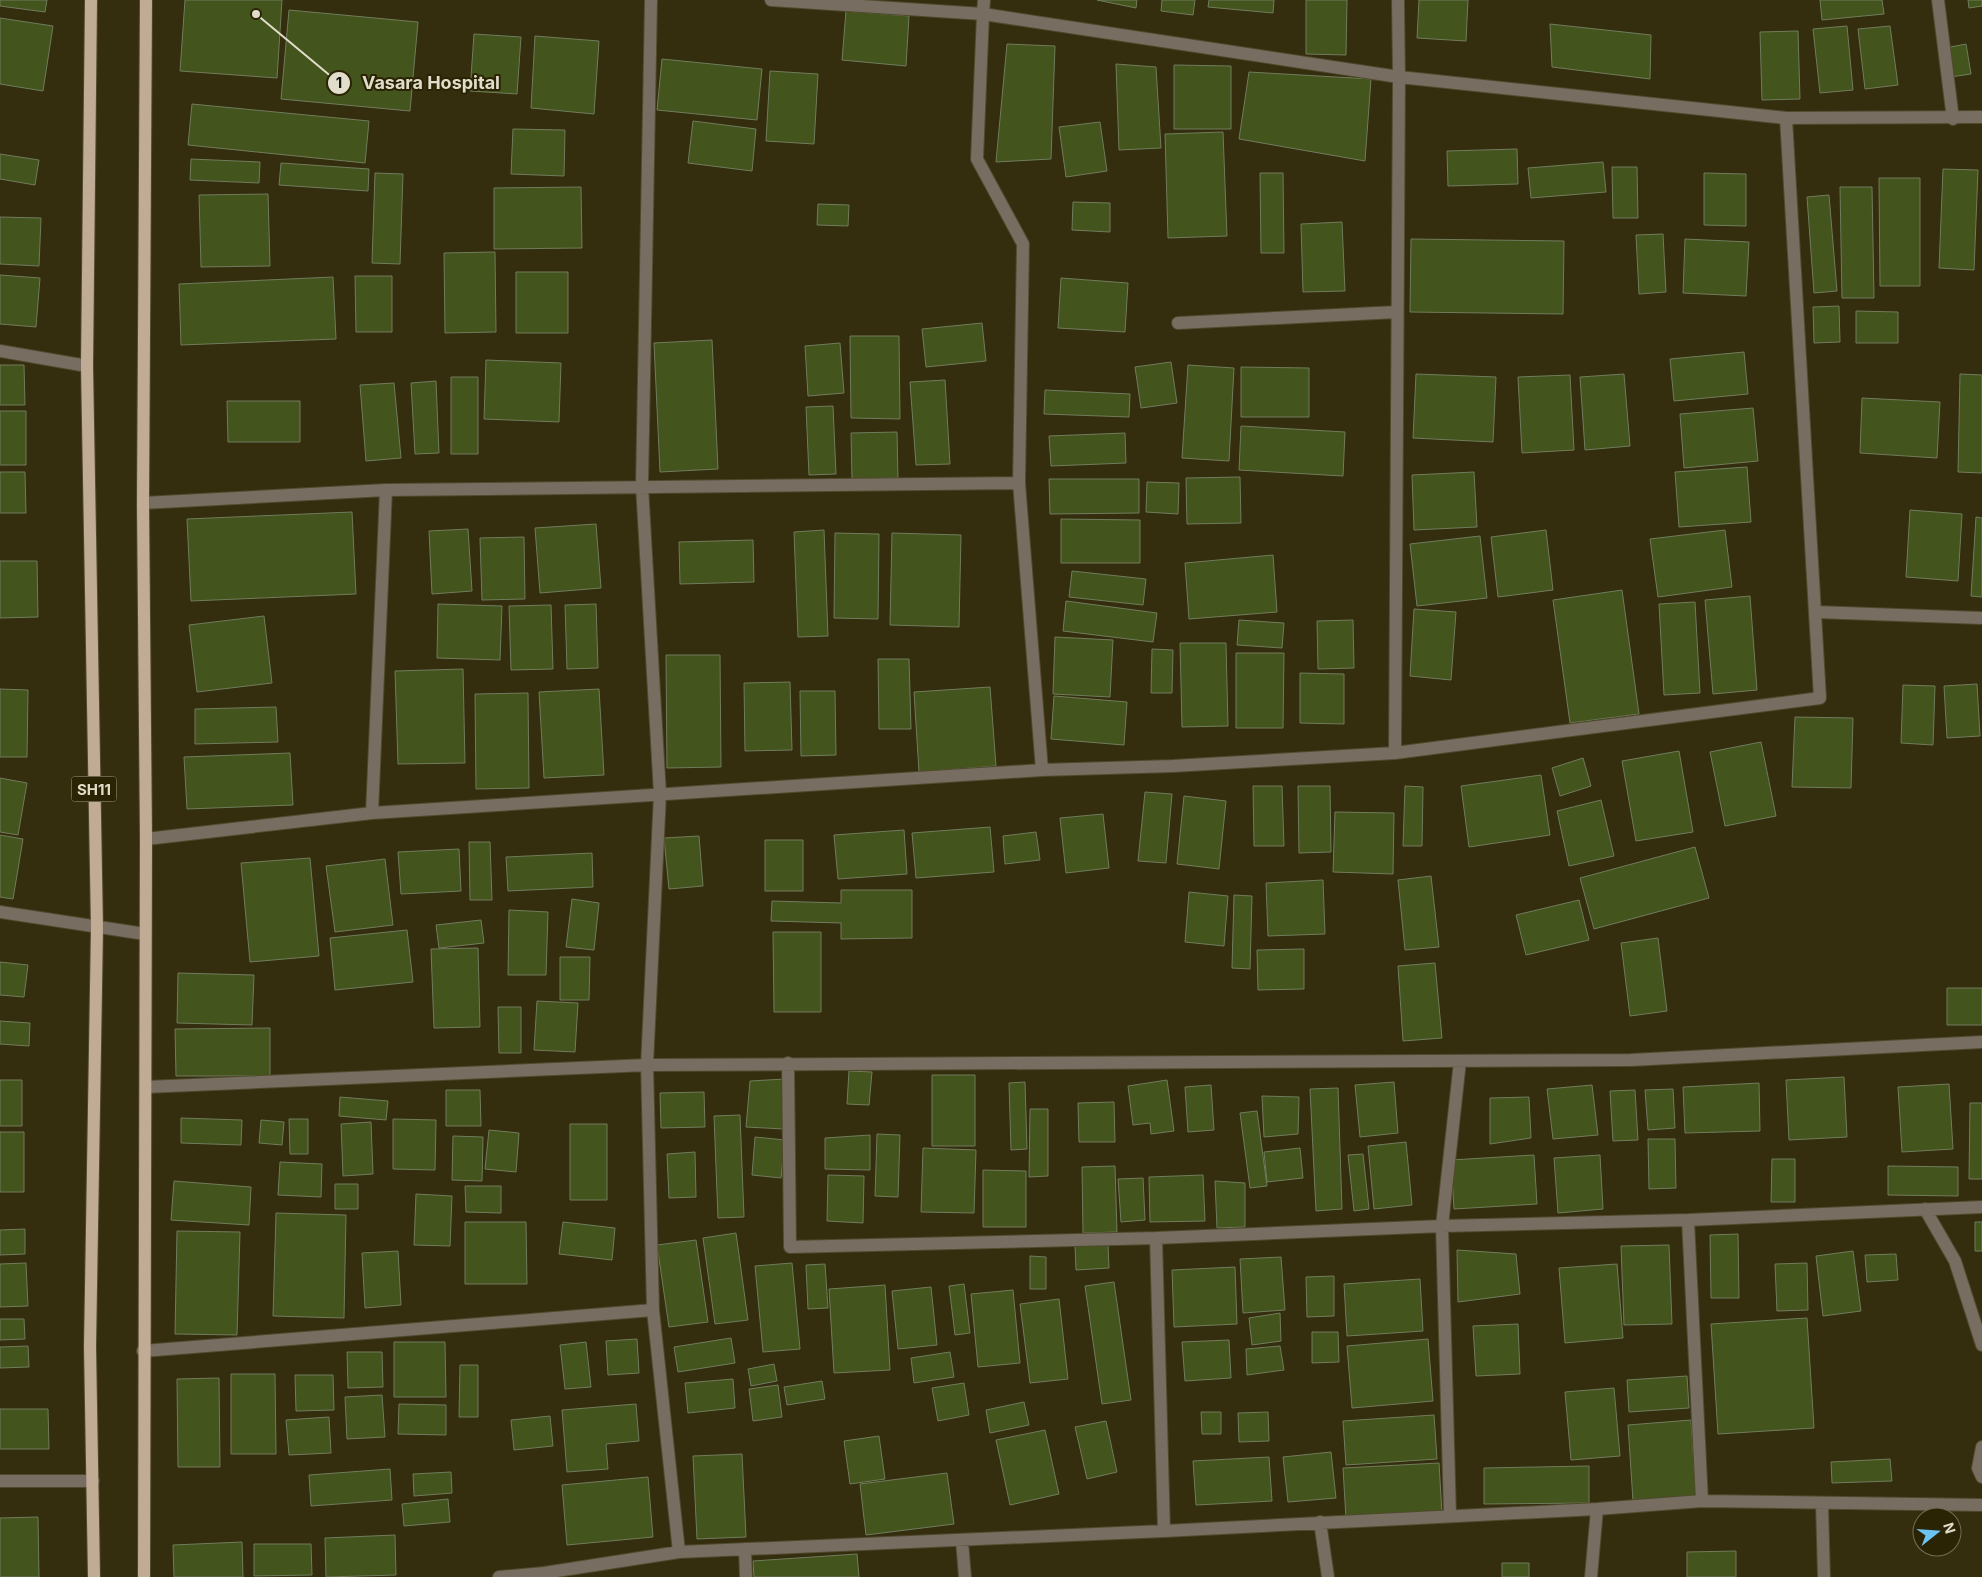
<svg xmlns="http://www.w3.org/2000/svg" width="1982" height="1577" font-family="Inter,sans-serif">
  <rect width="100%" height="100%" fill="#342d0e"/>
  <path fill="#43541d" stroke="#717c5d" d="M0,0H47L45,12L0,6Z
    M185,0H282L277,78L180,71Z
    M1097,0H1137L1136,8Z
    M1162,0H1195L1193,15L1161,11Z
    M1209,0H1274L1273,13L1208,7Z
    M1306,0H1347L1346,55L1306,54Z
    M1419,0H1468L1466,41L1417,38Z
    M1820,0H1882L1884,14L1822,20Z
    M1968,0H1982V6L1969,8Z
    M289,10L418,22L410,111L281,99Z
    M846,11L909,16L906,66L842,60Z
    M0,18L53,26L43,91L0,84Z
    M1550,24L1651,35L1650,79L1552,67Z
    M1847,26L1853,90L1820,93L1813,29Z
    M1890,26L1898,85L1865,89L1858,29Z
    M1798,31L1800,99L1762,100L1760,32Z
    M474,34L521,37L517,94L470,91Z
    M535,36L599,41L594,114L531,108Z
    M1007,44L1055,46L1051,159L996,162Z
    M1966,44L1971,74L1950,77L1945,48Z
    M662,59L762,69L757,120L657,110Z
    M1116,64L1156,67L1161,148L1119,150Z
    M1174,65L1231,66V129H1174Z
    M770,71L818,74L814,144L766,141Z
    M1249,72L1371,79L1365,161L1239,139Z
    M192,104L369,121L365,163L188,145Z
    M693,121L756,129L752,171L688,163Z
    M1100,122L1107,171L1066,177L1059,127Z
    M513,129L565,130L564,176L511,174Z
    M1223,132L1227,236L1168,238L1165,134Z
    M1517,149L1518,184L1448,186L1447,151Z
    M0,154L39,160L35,185L0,179Z
    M191,159L260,162L259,183L190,180Z
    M1603,162L1606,192L1531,198L1528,168Z
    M281,163L369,169L368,191L279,185Z
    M1612,167H1637L1638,218H1613Z
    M1943,169L1978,170L1974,270L1939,268Z
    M375,173L403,174L400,264L372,263Z
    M1260,173H1283L1284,253H1261Z
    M1704,173L1746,174V226L1704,225Z
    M1879,178H1920V286H1880Z
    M581,187L582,248L494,249V188Z
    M1840,187H1872L1874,298H1842Z
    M268,194L270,266L201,267L199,195Z
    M1829,195L1837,291L1814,293L1807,197Z
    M1073,202L1110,203V232L1072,230Z
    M818,204L849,205L848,226L817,225Z
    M0,217L41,218L39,266L0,264Z
    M1342,222L1345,291L1303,292L1301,224Z
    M1663,234L1666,292L1639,294L1636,235Z
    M1411,239L1564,241L1563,314L1410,312Z
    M1685,239L1749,242L1746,296L1683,293Z
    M495,252L496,332L445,333L444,253Z
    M516,272H568V333H516Z
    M0,275L40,278L36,327L0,324Z
    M355,276H392V332H356Z
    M333,277L336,339L181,345L179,284Z
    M1061,278L1128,283L1125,332L1058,328Z
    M1839,306L1840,342L1814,343L1813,307Z
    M1856,311L1898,312V343H1856Z
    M982,323L986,361L926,367L922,329Z
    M850,336H899L900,419L851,418Z
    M712,340L718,469L660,472L654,343Z
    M840,343L844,393L808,396L805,346Z
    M1744,352L1748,394L1674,401L1670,359Z
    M486,360L561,363L559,422L484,419Z
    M1171,362L1177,403L1141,408L1135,367Z
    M0,365H24L25,405H0Z
    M1188,365L1234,368L1229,461L1182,458Z
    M1241,367L1309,368V417H1241Z
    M1416,374L1496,377L1493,442L1413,438Z
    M1624,374L1630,446L1585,450L1580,377Z
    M1960,374L1982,375V473L1958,472Z
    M1570,375L1574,450L1522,453L1518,377Z
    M451,377H478V454H451Z
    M945,380L950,464L916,465L910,382Z
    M436,381L439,453L415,454L411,383Z
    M394,383L401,458L366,461L360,385Z
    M1045,390L1130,394L1129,417L1044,414Z
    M1862,398L1940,402L1937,458L1860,453Z
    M227,401H300V442H228Z
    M833,406L836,474L809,475L806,407Z
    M1753,408L1758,461L1684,468L1680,414Z
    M0,411H26V465H0Z
    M1241,426L1345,432L1343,476L1239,470Z
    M897,432L898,478L852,479L851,433Z
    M1125,433L1126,463L1051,466L1049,436Z
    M1747,467L1751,522L1679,527L1675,472Z
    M0,472H25L26,513H0Z
    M1474,472L1477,527L1414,530L1412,475Z
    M1240,477L1241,523L1187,524L1186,478Z
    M1049,479H1139V513L1050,514Z
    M1147,482L1179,483L1178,514L1146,512Z
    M1910,510L1962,514L1958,581L1906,577Z
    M352,512L356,594L191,601L187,519Z
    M1976,517L1982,518V597L1971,596Z
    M1061,519L1140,520V563H1061Z
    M596,524L601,588L540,593L535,528Z
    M468,529L472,591L432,594L429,531Z
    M824,530L828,636L798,637L794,532Z
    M1546,530L1553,590L1498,597L1491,537Z
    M1725,530L1732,587L1658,597L1650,539Z
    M835,533L879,534L878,619L834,618Z
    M892,533L961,535L959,627L890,625Z
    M1480,536L1487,598L1417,606L1410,544Z
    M524,537L525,599L482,600L480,538Z
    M753,540L754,582L680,584L679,542Z
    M1273,555L1277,612L1189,619L1185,563Z
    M0,561H37L38,617L0,618Z
    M1072,571L1146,579L1143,605L1069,597Z
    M1622,590L1639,714L1570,723L1553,600Z
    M1750,596L1757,690L1713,694L1705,600Z
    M1066,601L1157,613L1153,642L1063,631Z
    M1695,602L1700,693L1664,695L1659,604Z
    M438,604L502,606L500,660L437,658Z
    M596,604L598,668L567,669L565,605Z
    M551,605L553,669L511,670L509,606Z
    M1414,609L1456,612L1451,680L1410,676Z
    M264,616L272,683L197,692L189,625Z
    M1239,620L1284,623L1282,648L1237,645Z
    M1353,620L1354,668L1318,669L1317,621Z
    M1055,637L1113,640L1110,697L1053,694Z
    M1180,643H1226L1228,726L1182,727Z
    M1152,649L1173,650L1172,693H1151Z
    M1236,653H1284L1283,728H1236Z
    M666,655H720L721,767L667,768Z
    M878,659H909L911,729H879Z
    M463,669L465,763L398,764L395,671Z
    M1300,673L1344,674V724L1300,723Z
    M790,682L792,750L745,751L744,683Z
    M1977,684L1980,736L1947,738L1944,686Z
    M1903,685L1935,686L1933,745L1901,743Z
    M990,687L996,766L919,772L914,692Z
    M0,689L28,690L27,757H0Z
    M599,689L604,775L544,778L539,692Z
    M800,691H835L836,755L801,756Z
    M528,693L529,788L476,789L475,694Z
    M1054,696L1127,702L1124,745L1051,739Z
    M276,707L278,742L195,744V709Z
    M1795,717L1853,718L1851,788L1792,787Z
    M1761,742L1776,816L1725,826L1710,752Z
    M1679,751L1693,832L1636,841L1622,761Z
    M290,753L293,805L187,809L184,757Z
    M1583,758L1591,786L1560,796L1552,768Z
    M1541,775L1550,835L1469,847L1461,786Z
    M0,778L27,783L18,835L0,832Z
    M1253,786H1282L1284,846H1254Z
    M1298,786H1330L1331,852L1299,853Z
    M1405,786L1423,787L1422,846H1403Z
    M1145,792L1172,794L1166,863L1138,861Z
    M1184,796L1226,801L1219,869L1177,864Z
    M1601,800L1614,856L1569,866L1557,811Z
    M1335,812L1394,813L1393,874L1333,872Z
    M1103,814L1109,868L1066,873L1060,818Z
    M990,827L994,872L916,878L912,833Z
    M904,830L907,874L838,879L834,835Z
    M1036,832L1040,860L1005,864L1003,836Z
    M0,835L23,839L13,899L0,897Z
    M699,836L703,886L669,889L664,838Z
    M765,840H803V891H765Z
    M469,842H490L492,900H470Z
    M1695,847L1709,898L1594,929L1580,878Z
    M459,849L461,891L401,894L398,852Z
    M592,853L593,887L508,891L506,857Z
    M310,858L319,956L250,962L241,863Z
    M385,859L393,925L335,932L326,866Z
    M1431,876L1439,947L1405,950L1398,880Z
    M1323,880L1325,934L1268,936L1266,883Z
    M841,890H912V938L841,939V923L771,921L772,901L841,903Z
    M1189,892L1228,896L1224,946L1185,942Z
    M1234,895L1252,896L1250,969L1232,968Z
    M572,899L599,903L594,950L566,947Z
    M1579,900L1589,940L1526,955L1516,915Z
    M509,910L548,912L546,975H508Z
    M481,920L484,943L439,948L436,925Z
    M407,930L413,982L335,990L330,938Z
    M773,932H821V1012H774Z
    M1658,938L1667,1011L1630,1016L1621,943Z
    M478,948L480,1027L434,1028L431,949Z
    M1304,949V989L1258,990L1257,950Z
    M560,957H590L589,1000H560Z
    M0,962L28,965L24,997L0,995Z
    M1435,963L1442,1038L1403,1041L1398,966Z
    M178,973L254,975L252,1025L177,1023Z
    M1947,988H1982V1025H1947Z
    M537,1001L578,1003L575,1052L534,1050Z
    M498,1007H521V1053H499Z
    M0,1021L30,1023L29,1046L0,1044Z
    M270,1028V1076H176L175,1029Z
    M849,1071L872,1072L869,1105L847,1104Z
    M932,1075H975V1146H932Z
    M1844,1077L1847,1137L1789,1140L1786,1080Z
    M785,1079L784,1129L746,1127L750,1081Z
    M0,1080H22V1126H0Z
    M1167,1080L1174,1131L1151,1134L1150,1123L1133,1125L1128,1086Z
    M1025,1082L1027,1149L1011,1150L1009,1083Z
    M1394,1082L1398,1133L1360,1137L1355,1085Z
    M1759,1083L1760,1131L1685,1133L1683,1087Z
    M1949,1084L1953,1149L1902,1152L1898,1087Z
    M1211,1085L1214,1130L1188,1132L1185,1087Z
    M1592,1085L1598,1135L1553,1139L1547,1089Z
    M1338,1088L1342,1209L1316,1211L1310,1089Z
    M1673,1089L1675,1128L1648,1130L1645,1090Z
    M446,1090H480L481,1126H446Z
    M1635,1090L1638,1140L1613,1141L1610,1091Z
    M704,1092L705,1127L661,1128L660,1093Z
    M1262,1096L1299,1097L1298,1134L1264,1137Z
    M340,1097L388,1101L386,1120L339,1116Z
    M1529,1097L1531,1138L1490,1144V1098Z
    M1114,1102L1115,1142H1079L1078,1103Z
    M1970,1103H1982V1179H1969Z
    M1030,1109H1048V1176L1029,1177Z
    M1257,1111L1267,1186L1250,1188L1240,1113Z
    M740,1115L744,1217L718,1218L714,1116Z
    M181,1118L242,1120L241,1145L181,1143Z
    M289,1119H308V1154H290Z
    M393,1119L436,1120L435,1170L393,1169Z
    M261,1120L284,1122L282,1145L259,1143Z
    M371,1122L373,1174L343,1176L341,1124Z
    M570,1124H607V1200H570Z
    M489,1130L519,1133L516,1172L485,1169Z
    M0,1132H24V1192H0Z
    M877,1134L900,1135L898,1197L875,1196Z
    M870,1135V1170L825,1169V1138Z
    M453,1136L483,1137L482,1181L452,1180Z
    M755,1137L785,1140L781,1178L752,1175Z
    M1648,1139H1675L1676,1188L1649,1189Z
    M1406,1142L1412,1205L1374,1209L1368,1146Z
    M923,1148L976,1150L974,1213L921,1212Z
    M1300,1148L1303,1178L1267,1182L1264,1152Z
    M695,1152L696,1197L669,1198L667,1154Z
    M1363,1154L1369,1209L1354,1211L1348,1155Z
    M1534,1155L1537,1204L1454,1209L1451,1160Z
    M1600,1155L1603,1209L1558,1213L1554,1158Z
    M1772,1159H1795V1202H1771Z
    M280,1162L322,1164L321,1197L278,1195Z
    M1115,1166L1117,1232L1083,1233L1082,1167Z
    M1888,1166L1958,1167V1196L1888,1195Z
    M983,1170L1026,1171V1227H983Z
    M828,1175L864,1176L863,1223L827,1221Z
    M1203,1175L1205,1221L1150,1222L1149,1177Z
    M1143,1178L1145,1220L1121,1222L1118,1179Z
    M174,1181L251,1187L249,1225L171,1220Z
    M1215,1181L1245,1183V1227L1217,1228Z
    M335,1184H358V1209H335Z
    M465,1186H501V1213L466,1212Z
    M416,1194L452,1196L450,1246L414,1245Z
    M276,1213L346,1215L344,1318L273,1316Z
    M465,1222H526L527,1284H465Z
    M563,1222L615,1228L612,1260L559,1254Z
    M1975,1222H1982V1251H1975Z
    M25,1229V1254L0,1255V1230Z
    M177,1231L240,1232L237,1335L175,1334Z
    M736,1233L748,1320L715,1324L703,1238Z
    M1738,1234L1739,1298H1711L1710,1235Z
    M696,1240L708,1322L669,1327L657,1245Z
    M1075,1245H1108L1109,1268L1076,1270Z
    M1669,1245L1672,1324L1624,1325L1621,1246Z
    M1457,1250L1516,1254L1520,1294L1458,1302Z
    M398,1251L401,1305L365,1308L362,1253Z
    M1853,1251L1861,1311L1823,1316L1816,1256Z
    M1896,1254L1898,1280L1867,1282L1865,1255Z
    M1030,1256L1046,1257V1289H1030Z
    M1281,1257L1285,1310L1243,1313L1240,1259Z
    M26,1263L28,1306L0,1307V1264Z
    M792,1263L800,1349L763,1352L755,1266Z
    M1807,1263L1808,1310L1777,1311L1775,1264Z
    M825,1264L828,1308L808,1309L806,1265Z
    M1617,1264L1623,1338L1565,1343L1559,1268Z
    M1235,1267L1237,1324L1174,1327L1172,1270Z
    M1334,1276V1316L1307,1317L1306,1277Z
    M1420,1279L1423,1331L1347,1336L1344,1284Z
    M1114,1282L1131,1400L1102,1404L1085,1286Z
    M964,1284L970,1333L955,1335L949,1286Z
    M885,1285L890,1370L834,1373L829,1289Z
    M931,1287L937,1345L898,1349L892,1291Z
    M1013,1290L1020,1363L978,1367L971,1294Z
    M1059,1299L1068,1379L1030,1383L1020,1304Z
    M1280,1313L1281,1341L1252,1345L1249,1318Z
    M1807,1318L1814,1428L1718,1434L1711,1324Z
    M0,1319H24L25,1339L0,1340Z
    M1518,1324L1520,1374L1476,1376L1473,1326Z
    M1312,1332H1338L1339,1362L1312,1363Z
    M731,1338L735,1363L678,1372L674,1347Z
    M637,1339L639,1373L608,1375L606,1341Z
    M1428,1339L1433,1401L1352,1408L1347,1346Z
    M1229,1340L1231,1378L1185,1381L1182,1342Z
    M394,1342H445L446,1397H394Z
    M586,1342L591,1387L565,1389L560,1345Z
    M28,1346L29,1367L0,1368V1347Z
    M1280,1346L1284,1370L1247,1375L1246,1349Z
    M347,1352H382L383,1387L348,1388Z
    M950,1352L954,1377L914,1383L911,1358Z
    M774,1364L777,1381L751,1386L748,1369Z
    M460,1365H478V1417H459Z
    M231,1374H275L276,1454H231Z
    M295,1375H333L334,1410L296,1411Z
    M1687,1376L1689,1408L1629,1412L1627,1380Z
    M219,1378L220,1467H178L177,1379Z
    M733,1379L735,1408L688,1413L685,1383Z
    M822,1381L825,1399L787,1405L784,1387Z
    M964,1383L969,1415L938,1421L932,1388Z
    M778,1385L782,1417L753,1421L749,1389Z
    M1614,1388L1620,1456L1571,1460L1565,1392Z
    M382,1395L385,1437L347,1439L345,1397Z
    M1024,1402L1029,1425L990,1433L986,1410Z
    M399,1404L446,1405V1435L398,1434Z
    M636,1404L639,1441L606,1444L608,1469L567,1472L562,1410Z
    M0,1409H48L49,1449H0Z
    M1201,1412H1221V1434H1202Z
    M1268,1412L1269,1441L1239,1442L1238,1413Z
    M1434,1415L1437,1459L1346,1465L1343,1421Z
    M550,1416L553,1446L514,1450L511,1420Z
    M329,1417L331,1453L289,1455L286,1420Z
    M1691,1420L1696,1497L1633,1501L1628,1425Z
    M1106,1421L1117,1472L1087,1479L1075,1427Z
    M1045,1430L1059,1494L1010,1505L996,1440Z
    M879,1436L885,1479L850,1484L844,1441Z
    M1331,1452L1336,1498L1288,1502L1283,1457Z
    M742,1454L746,1537L697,1539L693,1456Z
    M1269,1457L1272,1501L1196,1505L1193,1461Z
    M1890,1459L1892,1481L1832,1483L1831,1462Z
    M1439,1463L1442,1514L1346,1519L1343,1468Z
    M1589,1466V1503L1484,1504V1468Z
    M390,1469L392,1500L311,1506L309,1475Z
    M451,1472L452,1493L414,1496L413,1474Z
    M947,1473L954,1524L866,1535L860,1484Z
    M648,1477L653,1537L567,1545L562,1485Z
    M448,1499L450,1522L404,1526L402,1504Z
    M38,1517L39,1577H0V1518Z
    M395,1535L396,1575L326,1577L325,1538Z
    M242,1542L243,1577H174L173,1545Z
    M254,1544H311L312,1575L254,1576Z
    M1736,1551V1577H1687V1552Z
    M857,1554L859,1577H754L753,1561Z
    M1502,1563H1529V1577H1502Z"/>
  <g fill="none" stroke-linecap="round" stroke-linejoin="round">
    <g stroke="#50492c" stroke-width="14">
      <path id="minor" d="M771,0L983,14L984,0
        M1398,0L1399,77L1395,753L1820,698L1786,118L1982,117
        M1938,0L1953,119
        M1178,323L1397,312
        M0,351L87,366
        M143,503L386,490L1019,483
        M1816,612L1982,618
        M1042,770L1019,483L1023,244L977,159L983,14L1399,77L1786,118
        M372,813L386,490
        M146,839L372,813L1042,770L1173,766L1395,753
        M0,912L145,934
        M788,1063L790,1247L1156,1238L1442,1226L1688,1220L1982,1207
        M146,1087L647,1065L1631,1060L1982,1042
        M1925,1209L1955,1261L1982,1345
        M1688,1220L1702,1501
        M1156,1238L1164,1531
        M653,1310L679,1552
        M143,1351L653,1310L647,1065L660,794L642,486L651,0
        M1982,1447L1978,1468L1982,1477
        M0,1481H93
        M1822,1504L1824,1577
        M1450,1515L1442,1226L1460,1061
        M1320,1522L1328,1577
        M962,1541L965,1577
        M745,1549L746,1577
        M499,1577L544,1573L679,1552L1164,1531L1597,1509L1702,1501L1982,1505
        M1591,1577L1597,1509"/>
    </g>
    <g stroke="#50492c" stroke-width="14">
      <path id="major" d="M91,0L87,366L97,928L90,1347L94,1577
        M144,1577L146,839L143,503L146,0"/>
    </g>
    <use href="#minor" stroke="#776d61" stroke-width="12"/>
    <use href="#major" stroke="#c0ab94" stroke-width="12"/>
  </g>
  <g text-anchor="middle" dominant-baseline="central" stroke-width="4" stroke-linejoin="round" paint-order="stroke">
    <rect fill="#2a2304" stroke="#aaa58f" stroke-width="1" x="71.5" y="776.5" width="45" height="25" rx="4"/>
    <g font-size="15" font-weight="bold" fill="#e1ddcb">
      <text x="94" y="789">SH11</text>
    </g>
  </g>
  <path fill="none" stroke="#e1ddcb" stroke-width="2" d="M256 14L339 83"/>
  <g fill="#e1ddcb" stroke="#2a2304" stroke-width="2">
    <circle cx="256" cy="14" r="5"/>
    <circle cx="339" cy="83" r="12"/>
  </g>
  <g font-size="15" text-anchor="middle" font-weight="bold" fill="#111">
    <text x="339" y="88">1</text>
  </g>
  <g font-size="18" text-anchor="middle" font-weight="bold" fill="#e1ddcb" stroke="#2a2304" stroke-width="4" stroke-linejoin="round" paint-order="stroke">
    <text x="431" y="89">Vasara Hospital</text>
  </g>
  <g transform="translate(1937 1532) rotate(73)"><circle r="24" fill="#2a2304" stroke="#736d54"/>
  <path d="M0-4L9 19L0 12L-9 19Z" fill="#6bc3f2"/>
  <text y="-8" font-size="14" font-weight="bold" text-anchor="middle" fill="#e1ddcb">N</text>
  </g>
</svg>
